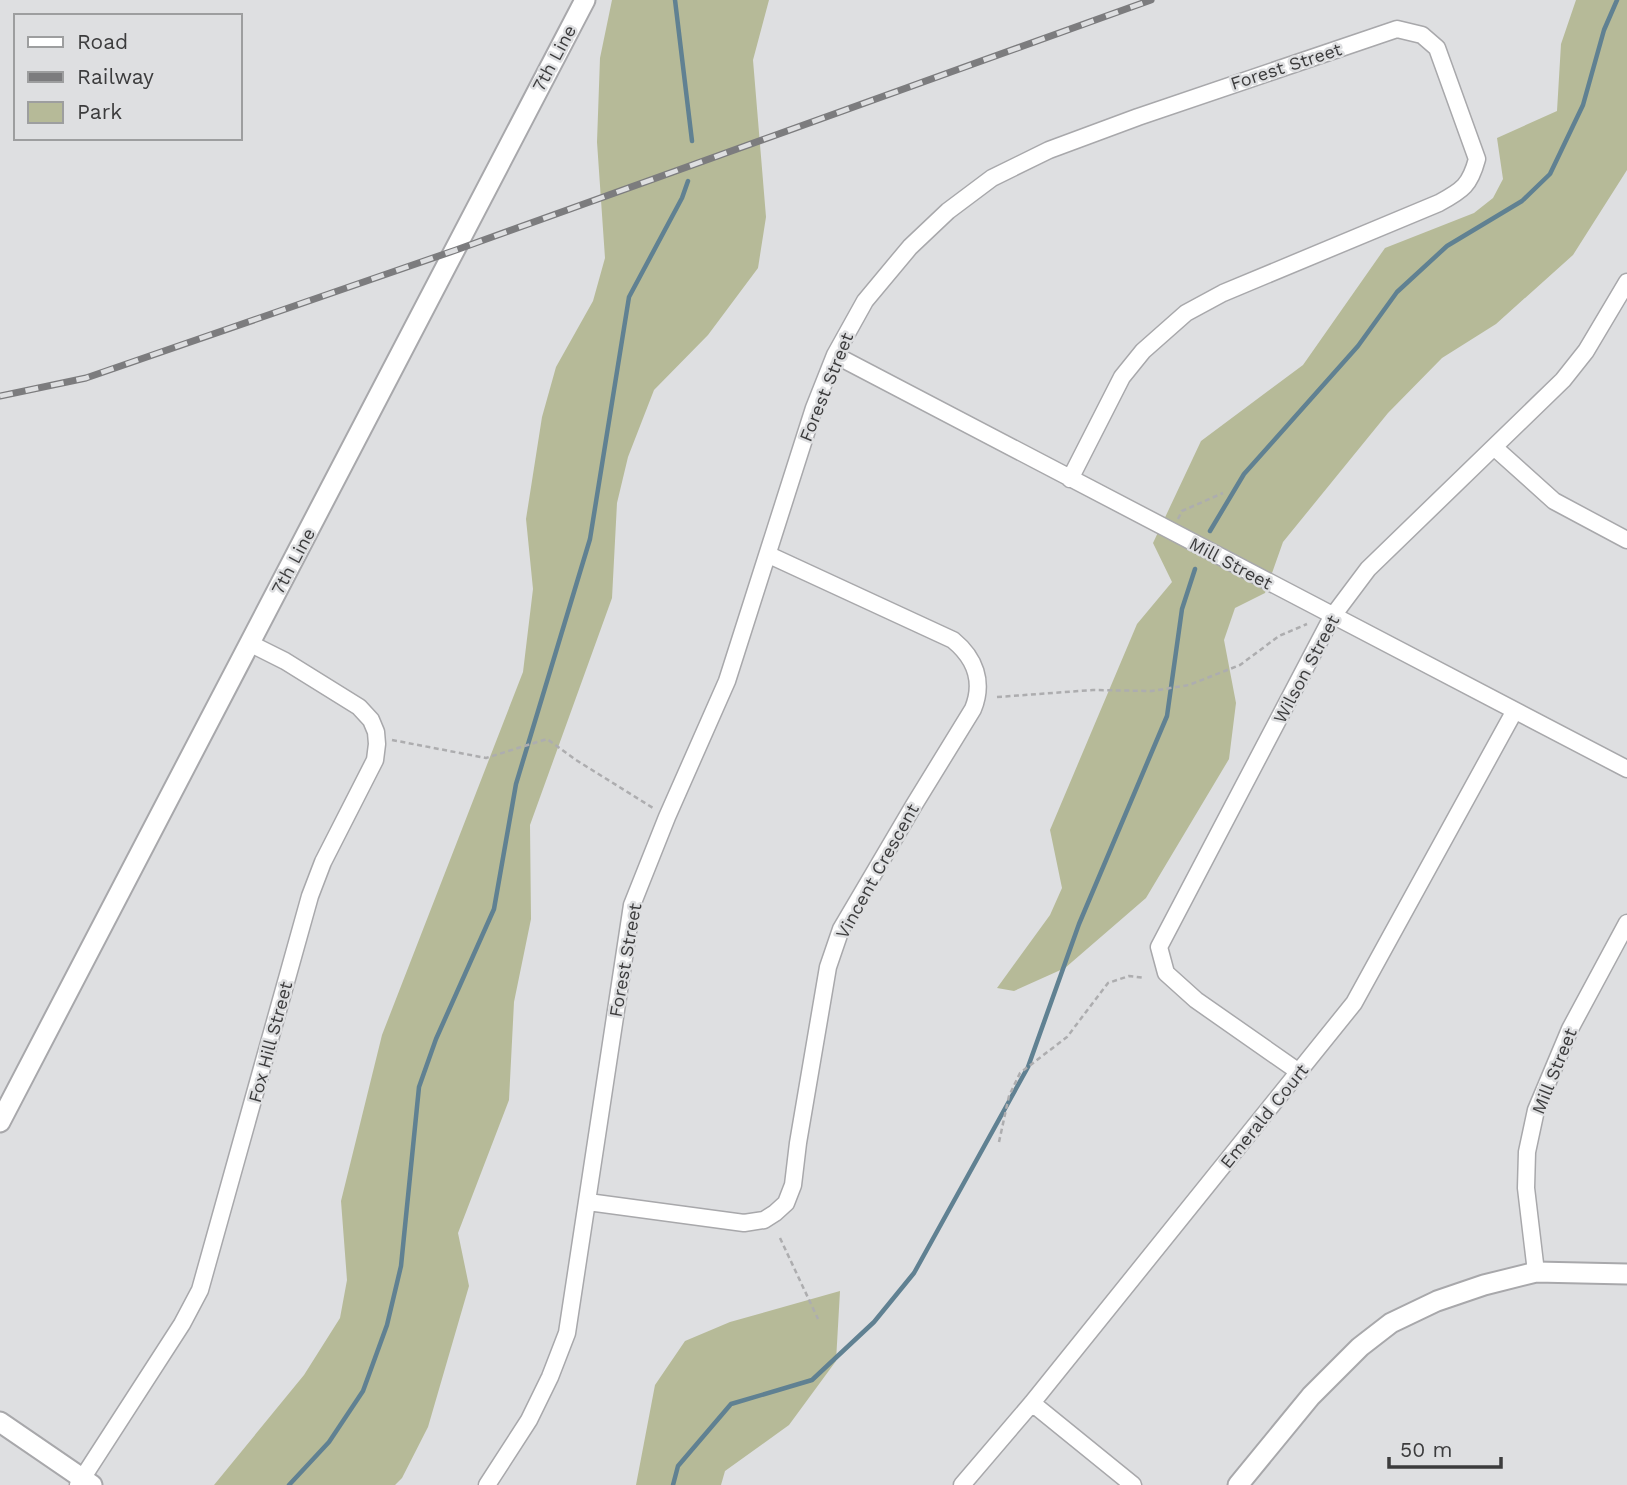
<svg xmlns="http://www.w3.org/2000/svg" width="1627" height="1485" font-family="'Work Sans',sans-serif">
  <rect width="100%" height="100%" fill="#dedfe1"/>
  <path fill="#b6ba98" d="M612,0H769L753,60L766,217L758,268L708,335L654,390L628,457L617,503L612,598L530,825L531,919L514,1002L509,1100L458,1233L469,1286L428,1427L402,1478L395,1485H214L304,1375L340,1318L347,1280L341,1201L382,1035L523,672L533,589L526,519L542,417L556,367L593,301L605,258L597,142L600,58Z
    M1576,0H1627V170L1573,255L1496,324L1442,358L1388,413L1283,542L1265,593L1235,608L1224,640L1236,703L1229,759L1146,898L1065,968L1014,991L997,988L1050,915L1062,888L1050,830L1137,624L1172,582L1153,543L1201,441L1303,365L1385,248L1474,213L1493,198L1503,179L1497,138L1557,111L1561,44Z
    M840,1291L836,1361L789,1425L725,1471L721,1485H636L655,1385L685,1341L730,1322Z"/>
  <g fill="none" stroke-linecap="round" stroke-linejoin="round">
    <path stroke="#608192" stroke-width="4.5" d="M675,0L692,141
      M1210,531L1244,474L1358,346L1397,292L1447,246L1522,201L1550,174L1583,105L1604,30L1617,0
      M289,1485L329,1442L363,1391L387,1325L401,1266L419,1087L436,1039L494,909L516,784L590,539L629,297L682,198L688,181
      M673,1485L678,1466L731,1404L812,1380L874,1322L914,1273L1028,1067L1079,924L1167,716L1182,609L1195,569"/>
    <g stroke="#a8a8ab" stroke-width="19">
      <path id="minor" d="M835,355L1627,769
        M1495,448L1554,501L1627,540
        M1299,1072L1196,1000L1166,973L1159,947L1332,617L1368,569L1563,380L1586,351L1627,282
        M588,1202L744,1223L764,1220L775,1213L786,1203L793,1185L798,1143L828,967L841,929L914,805L973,709C984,682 975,658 953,640L769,555
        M1536,1272L1526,1188L1527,1152L1536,1110L1570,1029L1627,923
        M1032,1403L1133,1485
        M78,1485L182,1324L200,1290L310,896L323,862L375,760L377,744L376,732L371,720L359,707L285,661L249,643
        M487,1485L529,1420L550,1377L567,1333L632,905L667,817L727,681L814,408L835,355L865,301L910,247L948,211L992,178L1049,150L1138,117L1397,29L1422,35L1437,48L1477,159C1470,185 1463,190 1439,203L1223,293L1186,313L1143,351L1122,377L1070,479
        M962,1485L1032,1403L1354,1003L1514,712"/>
    </g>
    <g stroke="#a8a8ab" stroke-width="23">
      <path id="tertiary" d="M0,1122L585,0
        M0,1422L92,1485
        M1238,1485L1311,1396L1360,1347L1391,1323L1437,1301L1484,1285L1536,1272L1627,1274"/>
    </g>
    <path stroke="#adadaf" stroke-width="2.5" stroke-dasharray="5 3.5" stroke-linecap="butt" d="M1178,519L1182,511L1223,493
      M997,697L1093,690L1152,691L1189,685L1240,665L1279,636L1307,624
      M392,740L486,758L547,739L576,760L653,808
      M999,1142L1009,1096L1020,1073L1067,1037L1108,983L1129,976L1145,978
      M780,1238L818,1319"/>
    <use href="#minor" stroke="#fff" stroke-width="16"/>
    <use href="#tertiary" stroke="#fff" stroke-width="19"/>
    <g stroke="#7c7c7e" stroke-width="7">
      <path id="rail" d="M0,396L86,378L456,250L1151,0"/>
    </g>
    <use href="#rail" stroke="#dedfe1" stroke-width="4.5" stroke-dasharray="13" stroke-linecap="butt"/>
  </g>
  <g text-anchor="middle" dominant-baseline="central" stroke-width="5" stroke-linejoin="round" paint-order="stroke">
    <g font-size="18" fill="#3c3c3d" stroke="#dedfe1">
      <text transform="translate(554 58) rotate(-62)">7th Line</text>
      <text transform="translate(1286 66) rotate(-18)">Forest Street</text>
      <text transform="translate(826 387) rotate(-68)">Forest Street</text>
      <text transform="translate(293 561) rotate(-62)">7th Line</text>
      <text transform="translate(1231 563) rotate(28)">Mill Street</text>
      <text transform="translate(1306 669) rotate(-62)">Wilson Street</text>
      <text transform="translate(877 871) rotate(-61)">Vincent Crescent</text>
      <text transform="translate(625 960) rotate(-80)">Forest Street</text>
      <text transform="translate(270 1042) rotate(-75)">Fox Hill Street</text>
      <text transform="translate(1554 1071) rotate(-68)">Mill Street</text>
      <text transform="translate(1264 1116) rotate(-51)">Emerald Court</text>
    </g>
  </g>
  <rect x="14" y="14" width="228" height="126" fill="#dedfe1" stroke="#9d9e9f" stroke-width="2"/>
  <rect x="28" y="37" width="35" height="10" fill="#ffffff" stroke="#9d9e9f" stroke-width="2"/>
  <text x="77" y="49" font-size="21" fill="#3c3c3d">Road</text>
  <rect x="28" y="72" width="35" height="10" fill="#7c7c7e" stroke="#9d9e9f" stroke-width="2"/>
  <text x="77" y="84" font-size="21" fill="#3c3c3d">Railway</text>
  <rect x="28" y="102" width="35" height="21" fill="#b6ba98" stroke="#9d9e9f" stroke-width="2"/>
  <text x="77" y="119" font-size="21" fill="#3c3c3d">Park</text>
  <path d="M1389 1457v10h112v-10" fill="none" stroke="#3c3c3d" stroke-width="3.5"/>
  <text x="1400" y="1457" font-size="21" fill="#3c3c3d" stroke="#dedfe1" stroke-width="5" paint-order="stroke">50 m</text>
</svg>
